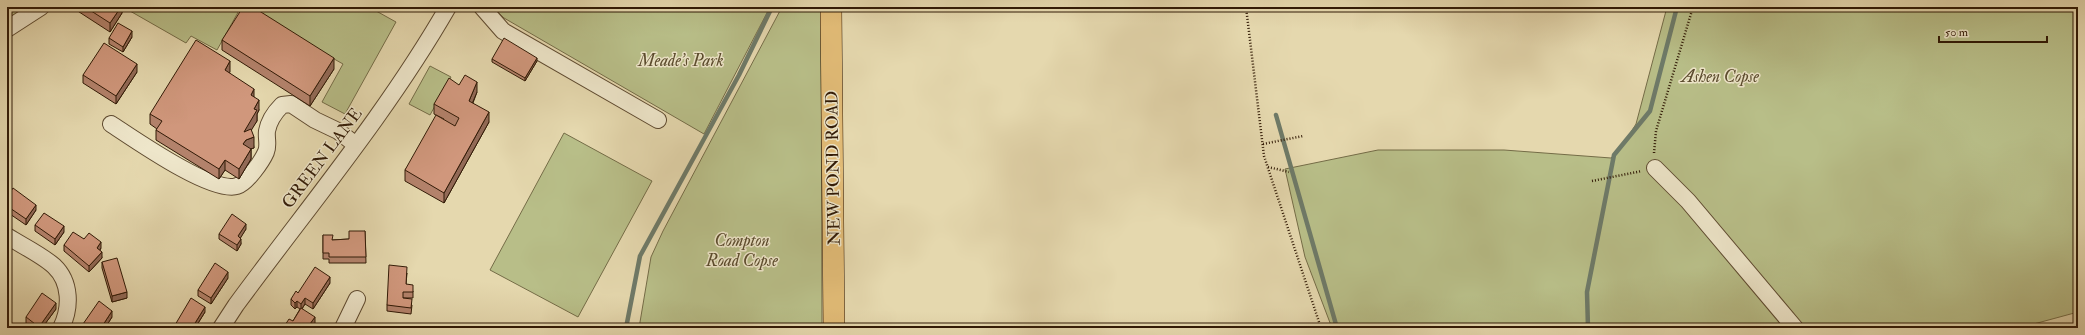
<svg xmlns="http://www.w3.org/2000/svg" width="2085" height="335" font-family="'IM FELL Double Pica',serif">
  <rect width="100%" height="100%" fill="#e5d8ae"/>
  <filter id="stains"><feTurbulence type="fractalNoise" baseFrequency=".005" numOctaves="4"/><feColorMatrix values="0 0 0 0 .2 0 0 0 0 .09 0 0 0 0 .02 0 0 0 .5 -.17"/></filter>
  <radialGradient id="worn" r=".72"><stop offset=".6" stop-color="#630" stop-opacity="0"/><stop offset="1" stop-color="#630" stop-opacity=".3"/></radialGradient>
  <path fill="#b8be88" stroke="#746c47" d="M7,7H29L7,21Z
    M123,7H241L217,50L191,36L186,43Z
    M242,7H369L396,22L345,114L322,102L343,64Z
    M493,7H770L704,134L504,18Z
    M782,7H821L822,328H639L651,257L663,231Z
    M1667,7H2078V312L2019,328H1332L1305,257L1285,169L1378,150H1504L1611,158L1621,148L1636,124Z
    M430,66L451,77L430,115L409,104Z
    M564,133L652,181L578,317L490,270Z"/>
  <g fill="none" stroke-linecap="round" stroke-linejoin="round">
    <path stroke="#6e7a68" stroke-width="4.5" d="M1276,115L1337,328
      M626,328L640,256L739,75L772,7
      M1588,328L1587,292L1614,155L1650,111L1677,7"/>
    <g stroke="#5e4a30" stroke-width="18">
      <path id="minor" d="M482,7L503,31L658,120
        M7,29L41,7
        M111,124C134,139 212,194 237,186C247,183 262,161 266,152C269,145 266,138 267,131C269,120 274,113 282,105L291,104L315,120L338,131L356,145
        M1655,168L1688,201L1795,328
        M7,236C21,245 42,255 54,266C71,282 71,308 61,328
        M221,328L236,305C308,207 387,113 448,7
        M343,328L357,299"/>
    </g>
    <g stroke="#311a06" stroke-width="22">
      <path id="major" d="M831,7L834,328"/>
    </g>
    <path stroke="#311a06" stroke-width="2.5" stroke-dasharray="1 2" stroke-linecap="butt" d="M1246,7L1264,156L1321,328
      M1263,144L1303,136
      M1654,153L1656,131L1693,7
      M1268,167L1289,172
      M1592,181L1642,171"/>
    <use href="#minor" stroke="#eee6ca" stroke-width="16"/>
    <use href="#major" stroke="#e2bc77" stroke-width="21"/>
  </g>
  <path fill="#b3826b" stroke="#311a06" d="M73,7H122V13L110,32L73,8Z
    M132,37L123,52L109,44V38Z
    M222,40L334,69L310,106L222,50Z
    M492,59L537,61L525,81L492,62Z
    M137,72L116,104L83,83V75Z
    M230,72L229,73L254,97L259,110L257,114V121L251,129L254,148H251V159L239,179L225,170L219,179L156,140V130L157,129L150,124V114Z
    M459,85L477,92L473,103L489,122L444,203L405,181V170L444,119L434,114V104Z
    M7,197L36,210L26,225L7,212Z
    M35,225L64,232L55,245L35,231Z
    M246,229L240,238L241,244L237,251L219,239V234Z
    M365,231L366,263H329V259H323V235L332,240L349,239Z
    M84,239L101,248L100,250L102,258L89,272L64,251V245Z
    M102,262L127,298L112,302L102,268Z
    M407,273L406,284L413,291V298H403L412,305L411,314L387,311V305Z
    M228,278L211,304L198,296V290Z
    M330,283L313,309L305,304L302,309L315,323L311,328H285V325L293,321L300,309L297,307L295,309L291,305V299L298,293Z
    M56,309L42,328H33L26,323V317Z
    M205,312L195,328H175V325Z
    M112,317L105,328H83V324Z"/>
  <path fill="#926a57" stroke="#311a06" d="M121,7H122V13L110,32V23Z
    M132,31V37L123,52V47Z
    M334,58V69L310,106V96Z
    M537,58V61L525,81V78Z
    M230,61V72L225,80V70Z
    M137,64V72L116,104V96Z
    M477,82V92L469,111V101Z
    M254,89V99L251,95Z
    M259,100V110L257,114V121L244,142V132L254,109Z
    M489,112V122L444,203V193Z
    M254,137V148L246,150L243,144L246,140Z
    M251,149V159L239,179V169Z
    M225,160V170L219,179V169Z
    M36,205V210L26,225V219Z
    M246,224V229L238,242V236Z
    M64,226V232L55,245V239Z
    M241,239V244L237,251V245Z
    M101,242V248L97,254V248Z
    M102,252V258L89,272V266Z
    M228,272V278L211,304V298Z
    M330,277V283L313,309V303Z
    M127,292V298L112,302V296Z
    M305,298V304L301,310V304Z
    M297,301V307L295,309V303Z
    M56,303V309L42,328H39V327Z
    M205,307V312L195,328H192Z
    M112,311V317L105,328H101Z
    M315,317V323L311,328H307Z"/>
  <path fill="#d0977c" stroke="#311a06" d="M85,7H121L110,23Z
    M243,7H253L334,58L310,96L222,40Z
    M118,23L132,31L123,47L109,38Z
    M504,38L537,58L525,78L492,59Z
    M196,40L230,61L225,70L254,89L251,95L259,100L254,109L257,110L244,132L251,129L254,137L246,140L243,144L251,149L239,169L225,160L219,169L156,130L162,121L150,114Z
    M104,43L137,64L116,96L83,75Z
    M465,75L477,82L469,101L489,112L444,193L405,170L436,115L455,126L459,118L434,104L449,78L459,85Z
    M13,188L36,205L26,219L7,206V197Z
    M44,213L64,226L55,239L35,225Z
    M232,214L246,224L238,236L241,239L237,245L219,234Z
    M349,231H365L366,257H329V253H323V235H333L332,240L349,239Z
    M73,232L84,239L89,233L101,242L97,248L102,252L89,266L64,245Z
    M117,258L127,292L112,296L102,262Z
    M215,263L228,272L211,298L198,290Z
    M389,265L407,267L406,284L413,285V292H403V298L412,299L411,308L387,305Z
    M315,267L330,277L313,303L305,298L301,304L297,301L295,303L291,299L296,291L298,293Z
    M42,293L56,303L39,327L26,317Z
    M191,298L205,307L192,328H180L175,325Z
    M99,301L112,311L101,328H88L83,324Z
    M301,308L315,317L307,328H291L285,325L289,319L293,321Z
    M20,325L23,328H18Z"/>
  <g text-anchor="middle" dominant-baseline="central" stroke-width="3" stroke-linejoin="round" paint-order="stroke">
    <g font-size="17" font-style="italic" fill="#5a4b2d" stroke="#eee6ca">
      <text x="681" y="60">Meade's Park</text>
      <text x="1720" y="76">Ashen Copse</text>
      <text x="742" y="240">Compton<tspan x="742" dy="20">Road Copse</tspan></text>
    </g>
    <g font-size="17" fill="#311a06" stroke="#eee6ca">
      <text transform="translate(322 158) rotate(-53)">GREEN LANE</text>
      <text transform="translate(833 168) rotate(-91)">NEW POND ROAD</text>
    </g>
  </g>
  <rect width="2085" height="335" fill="none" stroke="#e5d8ae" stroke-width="24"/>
  <rect x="8" y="8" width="2069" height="319" fill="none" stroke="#311a06" stroke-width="2"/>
  <rect x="12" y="12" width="2061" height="311" fill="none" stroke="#311a06"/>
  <path d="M1939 36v6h108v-6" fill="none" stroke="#311a06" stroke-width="2"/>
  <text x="1945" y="36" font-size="12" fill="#311a06" stroke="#eee6ca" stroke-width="3" paint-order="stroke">50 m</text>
  <rect width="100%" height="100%" filter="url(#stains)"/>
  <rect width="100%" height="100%" fill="url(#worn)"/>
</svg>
